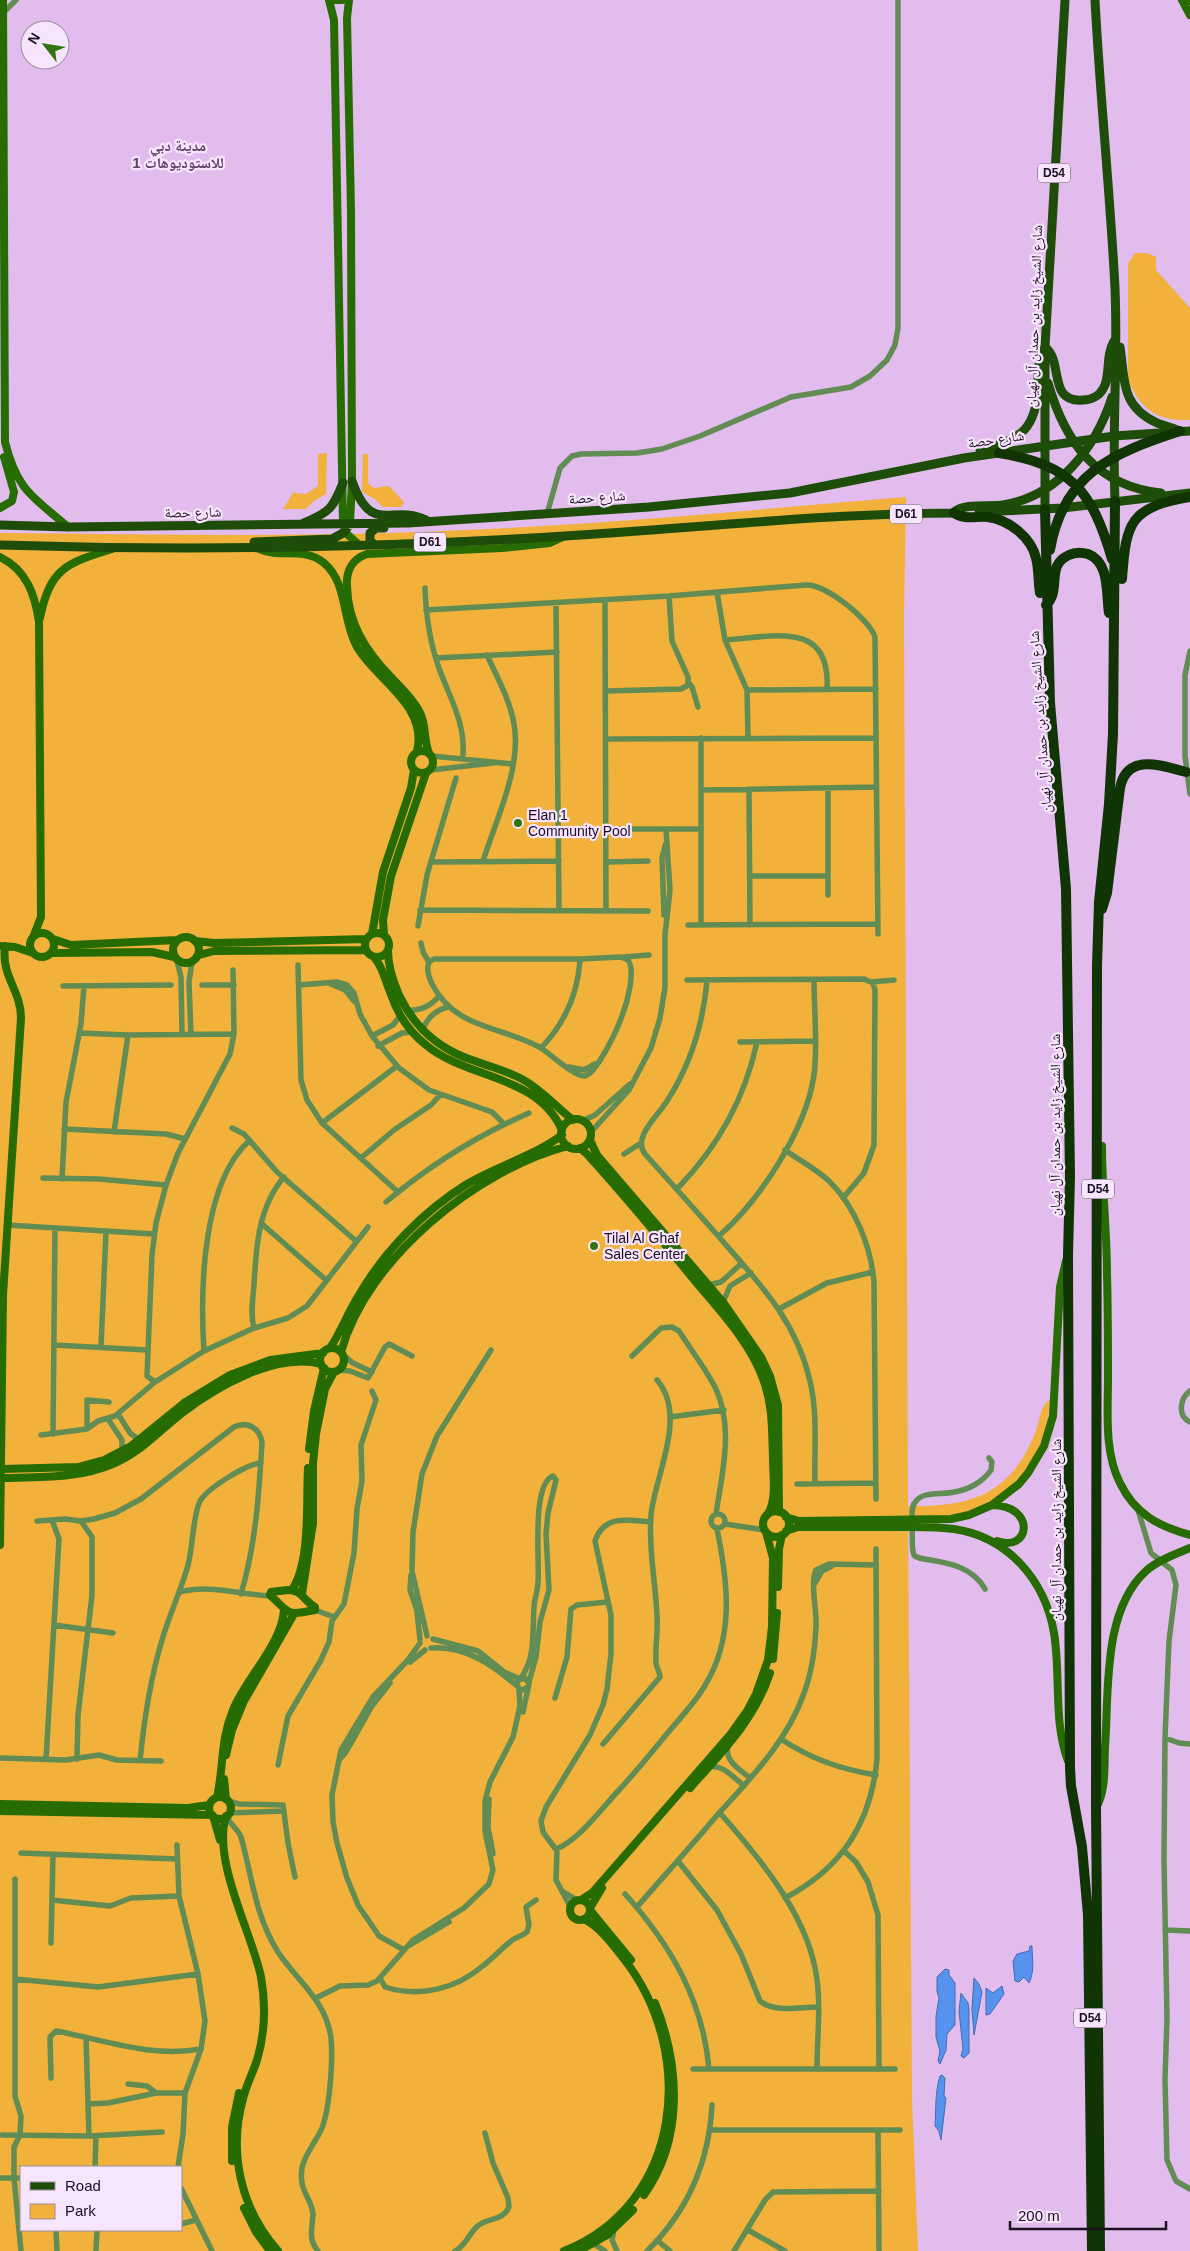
<svg xmlns="http://www.w3.org/2000/svg" width="1190" height="2251" font-family="Helvetica,'Noto Naskh Arabic',sans-serif">
  <rect width="100%" height="100%" fill="#e1bcec"/>
  <path fill="#f1b13a" fill-rule="evenodd" d="M1135,253H1147L1156,257V270L1190,308V420C1156,421 1142,410 1128,380V264Z
    M327,453L326,494L314,501L306,509H283L293,493L306,494L318,486V454Z
    M363,454H368V484L374,488L389,486L404,502L401,507H383L375,499L362,492Z
    M906,497L904,618L908,1506C973,1507 1011,1494 1036,1431C1040,1421 1040,1405 1050,1400C1047,1458 1008,1509 947,1516C934,1517 921,1517 908,1517L912,2098L918,2251H0V533C155,534 310,538 465,530C613,524 760,509 906,497ZM21,2167H181V2230H21Z"/>
  <path fill="#5693ee" stroke="#446bb0" d="M1030,1946H1032C1032,1958 1035,1971 1029,1983L1024,1977L1019,1982L1015,1981L1013,1961L1017,1954L1029,1951Z
    M945,1969L949,1970V1975L955,1983V2025L947,2034L946,2050L940,2064L938,2061L940,2051L936,2037V2016L939,1998L937,1991V1977Z
    M974,1978L979,1984L982,1992L974,2035L972,2009Z
    M1002,1986L1004,1994L990,2014L986,2015V1988L993,1993Z
    M961,1993L968,2003L969,2009V2053L964,2058L961,2056L963,2049L959,2011Z
    M942,2075L945,2078L944,2096L946,2098L941,2140L939,2131L935,2126C936,2109 935,2092 940,2076Z"/>
  <g fill="none" stroke-linecap="round" stroke-linejoin="round">
    <path stroke="#618c53" stroke-width="5.5" d="M3,13L16,0
      M547,514L560,468L572,456L581,454L637,453L662,449L700,436L791,397L851,387L870,376L887,360L895,345L898,328V0
      M425,588C426,617 430,644 440,671C451,700 465,723 463,755
      M717,592L725,640L747,690L748,738
      M605,600L606,910
      M556,603L559,910
      M426,610L669,596L806,585C826,584 869,619 875,637L878,934
      M725,640C772,637 831,619 827,689
      M1190,651L1185,675V756L1190,794
      M436,658L557,652
      M689,683L692,687L698,707
      M747,690L876,689
      M606,691L681,689L688,685V677L672,641L669,596
      M701,738V925
      M606,739L876,738
      M432,756L513,764
      M431,770L493,763
      M749,789L750,925
      M701,790L876,787
      M606,829H701
      M483,861C496,820 522,767 514,724C510,700 497,677 487,655
      M431,862L559,861
      M606,862L648,861
      M750,876H828
      M828,895V788
      M420,910L648,911
      M664,915L662,858L666,843
      M688,925L877,924
      M418,926L427,875L456,778
      M421,943L423,952L429,962
      M621,957L628,960C636,971 627,1003 622,1016C618,1028 597,1073 585,1076C576,1078 550,1054 541,1048C500,1025 456,1030 432,984C429,977 426,970 429,962L434,959H580Z
      M624,957L649,955
      M177,961L181,977L182,1034
      M298,965L301,1080L307,1100L322,1123L398,1192
      M687,980L864,979L873,983L875,990L874,1145L864,1173L843,1198
      M707,981C703,1024 691,1064 667,1101C658,1116 632,1137 645,1154C672,1184 699,1214 726,1245C764,1288 797,1324 810,1381C818,1414 814,1450 815,1483
      M871,982L894,980
      M331,984L345,990L355,1002
      M202,985H234
      M299,985L337,982L347,985L354,993L360,1014L372,1036L399,1068L429,1090L492,1112L504,1124
      M63,986L171,985
      M407,1010C420,1011 431,1006 439,996
      M422,1031C427,1018 435,1010 448,1007
      M79,1033L128,1035L234,1034
      M191,1034L189,982L192,962
      M372,1036L393,1025L400,1016
      M740,1042L815,1041
      M378,1046L402,1033L412,1032
      M541,1048C565,1023 578,995 580,959
      M569,1067L584,1070L595,1064
      M582,1121L595,1115L630,1084
      M322,1123L397,1066
      M232,1128L244,1134L277,1172L356,1241
      M64,1129L166,1134L185,1139
      M114,1132L128,1035
      M591,1132L629,1090L651,1048L660,1018L665,987V935L670,890L666,829
      M785,1150C799,1160 816,1169 829,1181C855,1206 871,1247 874,1282L876,1499
      M624,1154L641,1143
      M361,1158L394,1130L431,1105L440,1095
      M284,1177C258,1207 256,1248 254,1285C253,1299 250,1314 254,1328L288,1318L307,1306L368,1227
      M43,1178L99,1179L166,1185
      M62,1179L66,1102L81,1024L84,986
      M677,1189C717,1148 745,1098 757,1042
      M386,1202C430,1165 476,1136 529,1113
      M262,1224L326,1280
      M7,1225L154,1234
      M719,1236C760,1200 806,1130 814,1075C818,1044 814,1011 814,980
      M709,1285L721,1282L742,1263
      M723,1302L730,1286L751,1273
      M779,1309L827,1283L873,1272
      M54,1345L147,1350
      M101,1347L106,1231
      M204,1351L254,1328
      M343,1355L353,1363L372,1372
      M632,1356L661,1328L672,1327L679,1331C691,1350 706,1369 716,1389C734,1429 722,1473 716,1514
      M339,1370L350,1371L368,1378L385,1347L389,1344L412,1356
      M155,1382L147,1376L152,1255L156,1223L166,1185L178,1153L230,1054L234,1034L233,970
      M1190,1391C1180,1398 1177,1416 1190,1422
      M118,1414L130,1433L139,1440
      M670,1417L724,1410
      M108,1419L122,1440V1451
      M87,1429V1400L109,1402
      M53,1434L55,1228
      M41,1435L87,1429L98,1421L115,1416L155,1382L204,1351C200,1291 202,1183 249,1141
      M797,1484L875,1483
      M1138,1510L1151,1553L1172,1570L1176,1585L1169,1641L1165,1738L1164,1860L1167,2018L1165,2080L1167,2160L1176,2181L1190,2189
      M711 1521a7 7 0 1 1 14 0a7 7 0 1 1-14 0Z
      M912,1520C912,1514 911,1506 916,1501C924,1491 942,1495 954,1492C968,1490 983,1482 991,1470L992,1462L989,1458
      M37,1521L65,1519L81,1521L94,1519L115,1513L141,1499L234,1427C247,1421 259,1427 262,1442C259,1494 256,1543 241,1594
      M725,1524L765,1530
      M912,1527C913,1535 911,1548 914,1555C919,1563 967,1556 985,1589
      M411,1575L410,1590L417,1611L420,1640
      M815,1583L822,1571L832,1566
      M180,1592C211,1584 240,1595 271,1596
      M315,1610L334,1617
      M54,1625L113,1633
      M427,1636L412,1571L413,1532L422,1474L437,1436L491,1350
      M433,1639L478,1651L504,1672L520,1679
      M431,1648C464,1645 493,1665 517,1686
      M410,1662L425,1650
      M521,1678C536,1657 532,1633 534,1608C534,1599 538,1591 538,1582C540,1563 531,1484 553,1476L556,1480L548,1513L546,1534L549,1590L540,1622L536,1657L529,1682
      M555,1698L567,1657L571,1609L577,1605L607,1602
      M523,1712L529,1684L525,1678L518,1680L517,1684L519,1689L522,1690L528,1687
      M1165,1738L1179,1743L1190,1744
      M781,1739C811,1759 840,1769 876,1775
      M603,1744L660,1677C660,1671 656,1668 656,1663C655,1648 658,1632 657,1617C656,1583 648,1549 651,1515C655,1475 688,1416 657,1380
      M728,1745C724,1761 739,1769 750,1778
      M0,1758L66,1760L99,1755L117,1760L161,1761
      M46,1759L59,1539L52,1520
      M77,1759L78,1715L92,1595V1537L81,1521
      M339,1760L346,1752L372,1706L390,1683
      M140,1761C144,1720 150,1680 162,1640C169,1615 181,1591 188,1565C193,1547 193,1514 200,1501C208,1488 246,1464 261,1463
      M278,1765L288,1716L321,1660L329,1642L332,1621L344,1604L354,1553L357,1509L362,1481L361,1445L376,1400L372,1391
      M709,1767C723,1764 733,1777 744,1786
      M489,1799L488,1827L493,1854
      M228,1801L239,1804L283,1805L288,1843L295,1877
      M229,1813L284,1811
      M720,1813C757,1855 804,1911 815,1968C822,2000 817,2036 817,2068
      M227,1815C228,1824 238,1828 241,1837C252,1876 255,1916 278,1952C297,1981 326,2000 331,2038C333,2060 330,2107 322,2128C316,2142 305,2153 302,2168C298,2192 313,2199 313,2215C312,2230 308,2239 318,2251
      M177,1845L179,1896L198,1974L205,2021L201,2049L185,2093L183,2134L178,2167
      M556,1849C579,1840 602,1808 619,1790C636,1772 651,1753 666,1735C679,1719 694,1704 704,1687C735,1638 728,1582 717,1529
      M844,1851L856,1862L868,1882L878,1915L879,2069
      M21,1853L177,1859
      M678,1861L717,1910L741,1954L760,2001C774,2013 800,2007 817,2007
      M15,1879V2096L21,2116L20,2135L14,2147V2178L21,2251
      M562,1891L577,1900
      M625,1894C670,1944 703,2000 709,2069
      M785,1898C842,1868 871,1823 877,1759L876,1549
      M52,1900L110,1906L131,1898L179,1896
      M637,1907C664,1876 692,1845 719,1813C752,1777 788,1740 804,1693C812,1672 815,1649 816,1626C817,1611 810,1583 816,1570L829,1564L876,1565
      M571,1908L556,1880L557,1851L543,1832L541,1821L546,1807L590,1735L603,1705L607,1689L611,1654V1615L595,1541C604,1514 628,1520 651,1522
      M1165,1930L1190,1931
      M51,1943L53,1855
      M410,1945L449,1922
      M404,1950L379,1936L358,1905L347,1878L337,1843L333,1822L332,1795L341,1750L373,1697L407,1661L420,1643
      M380,1978L385,1987C420,1998 456,1989 484,1965C493,1958 501,1949 510,1942C515,1937 521,1937 527,1932L529,1925L526,1907L536,1900
      M15,1979L98,1987L198,1974
      M316,1998L340,1986L368,1985L377,1981L413,1940L464,1908L489,1884L493,1870L485,1831V1801L490,1782L513,1737L520,1706L519,1689
      M86,2038L89,2136
      M693,2069H895
      M51,2078L50,2037L56,2031C105,2040 151,2058 201,2049
      M128,2084L147,2086L156,2093
      M88,2104L108,2103L156,2093H185
      M710,2130H900
      M878,2130L879,2251
      M2,2135L89,2136L162,2132
      M95,2167L96,2136
      M0,2178H21
      M181,2188L212,2251
      M181,2224L196,2220
      M56,2230L57,2251
      M614,2230L612,2240L617,2251
      M748,2230L785,2251
      M658,2241L670,2251
      M594,2244L605,2251
      M96,2251L97,2230
      M455,2251C467,2245 469,2232 479,2225C490,2217 503,2221 509,2207L508,2198L493,2163L485,2133
      M647,2251C689,2210 709,2162 712,2105
      M734,2251L765,2200L773,2192L879,2191"/>
    <path stroke="#276b03" stroke-width="8" d="M3,0L5,442C17,490 32,496 68,527
      M329,0L334,20L343,524L347,534L359,545
      M334,0H342
      M349,0L347,18L351,211L352,481L350,524
      M1182,0L1190,15
      M1190,0V1
      M0,508L12,501L14,492L4,457
      M259,549C280,559 304,546 324,563C348,583 342,621 357,647C377,681 428,705 417,751
      M0,557C27,570 35,595 39,622L41,917L34,935
      M40,618C50,568 67,563 112,549
      M411 762a11 11 0 1 1 22 0a11 11 0 1 1-22 0Z
      M429,753C423,739 427,723 418,709C411,697 400,687 391,677C366,651 348,624 347,586C346,571 352,559 367,554L502,548L550,543L565,536
      M30 945a12 12 0 1 1 24 0a12 12 0 1 1-24 0Z
      M365 945a12 12 0 1 1 24 0a12 12 0 1 1-24 0Z
      M372,934L383,872L411,788L414,770
      M384,935L383,920L391,876L426,773
      M173 950a13 13 0 1 1 26 0a13 13 0 1 1-26 0Z
      M53,939L71,945L177,940
      M195,941L214,943L366,939
      M0,946L15,947L33,953
      M388,951C388,966 393,981 399,995C415,1029 440,1050 475,1061C491,1067 507,1071 522,1079C542,1090 555,1106 573,1120
      M51,953L152,952L174,957
      M199,955L214,951L366,950
      M374,957C383,967 385,980 390,992C397,1013 408,1031 426,1045C468,1080 537,1074 562,1130
      M561 1134a15 15 0 1 1 30 0a15 15 0 1 1-30 0Z
      M590,1140L597,1155L723,1302L761,1357L770,1376L778,1405L779,1512
      M1102,1146C1102,1189 1107,1232 1107,1275C1108,1309 1108,1344 1108,1378C1108,1411 1104,1452 1120,1483C1135,1514 1158,1526 1190,1535
      M580,1148L587,1154C624,1195 660,1238 695,1281C720,1311 748,1340 762,1376C773,1403 772,1430 773,1459C773,1477 777,1498 768,1514
      M330,1348C341,1332 348,1312 359,1295C385,1250 424,1211 467,1184C497,1166 536,1155 562,1135
      M320 1360a12 12 0 1 1 24 0a12 12 0 1 1-24 0Z
      M341,1352C367,1258 477,1170 568,1146
      M309,1449L314,1411L324,1368
      M2,1469L78,1467L104,1460L131,1446L184,1403L230,1375L270,1360L323,1353
      M2,1478C40,1477 79,1479 115,1463C141,1452 159,1431 182,1413C216,1387 276,1352 321,1364
      M992,1505C1037,1506 1030,1553 997,1541
      M763 1524a13 13 0 1 1 26 0a13 13 0 1 1-26 0Z
      M786,1517L799,1521L951,1519L969,1515L992,1505L1019,1484L1028,1473L1044,1446L1053,1416L1060,1287L1066,1261
      M786,1531L798,1527C830,1527 861,1527 893,1527C913,1527 934,1526 954,1529C1008,1537 1045,1580 1054,1633C1061,1675 1053,1721 1068,1761
      M0,1545L3,1295L21,1018C21,990 1,977 5,946
      M778,1587L779,1549L782,1535
      M288,1590C302,1590 304,1601 315,1607V1610C285,1616 291,1614 270,1595L271,1592Z
      M292,1590C311,1561 306,1502 308,1468
      M302,1594L313,1523V1463L316,1434L325,1389L334,1372
      M773,1659L777,1613
      M226,1755L232,1730L244,1701L294,1614
      M224,1779L226,1799
      M690,1788C722,1752 755,1719 770,1673
      M217,1797C224,1767 220,1741 233,1710C246,1678 282,1644 284,1610
      M209 1808a11 11 0 1 1 22 0a11 11 0 1 1-22 0Z
      M0,1804L188,1808L209,1805
      M1098,1804C1106,1787 1104,1766 1105,1748C1109,1693 1102,1611 1146,1571C1158,1560 1176,1554 1190,1548
      M0,1811L212,1815
      M213,1816L220,1840
      M226,1816C212,1861 252,1933 261,1977C266,2005 265,2033 257,2060C253,2073 246,2085 243,2099C228,2153 241,2209 278,2251
      M581,1900L593,1892L730,1735L747,1711L756,1694L768,1660L772,1627L773,1558L766,1532
      M570 1910a10 10 0 1 1 20 0a10 10 0 1 1-20 0Z
      M590,1908L602,1888
      M590,1910L631,1960
      M232,2161V2127L239,2093
      M644,2195C684,2139 680,2065 655,2003
      M244,2208L256,2232L270,2251
      M564,2251C683,2204 697,2052 624,1959C613,1945 601,1928 584,1919
      M579,2251L607,2235L633,2210"/>
    <path stroke="#1e4c09" stroke-width="9" d="M1095,0C1100,96 1110,192 1115,288C1118,359 1112,430 1115,501
      M1045,347C1064,361 1047,403 1083,400C1091,400 1099,396 1103,389C1111,377 1105,356 1114,341
      M1120,347C1125,379 1120,406 1157,423C1165,426 1172,427 1179,431
      M1048,383C1065,442 1096,486 1161,493
      M980,450C1022,440 1037,428 1038,384C1038,372 1038,360 1044,349
      M352,481C372,537 391,503 426,520
      M1045,509V347L1065,0
      M954,512C965,503 989,507 1003,505C1059,496 1096,447 1112,397
      M979,512L1063,508L1190,493
      M304,523C330,512 333,508 343,483
      M0,525L68,527L408,523L649,507L790,493L964,458L1114,436L1190,431
      M254,542L332,539L343,533L350,524
      M0,545C188,551 377,548 565,536C697,528 829,513 961,513
      M374,545L370,540V533L376,528H384"/>
    <path stroke="#113404" stroke-width="10" d="M999,453C1072,465 1092,491 1112,559
      M1045,509L1050,703L1066,889L1070,1176L1068,1255L1070,1768L1071,1786L1082,1847L1088,1915L1092,2251
      M954,513C964,520 976,516 988,517C1009,520 1031,537 1036,558C1039,569 1038,581 1040,593
      M1050,550C1063,473 1113,453 1180,431
      M1122,579C1126,522 1130,507 1190,497
      M1046,605C1062,591 1045,565 1069,555C1075,552 1081,552 1088,554C1110,562 1106,594 1109,613
      M1102,909L1107,893L1120,788C1127,752 1162,766 1186,772
      M1100,2251L1096,1808L1097,965L1099,902L1109,804L1113,734L1115,501"/>
  </g>
  <g fill="#307311" stroke="#f7e4fd" stroke-width="2">
    <circle cx="518" cy="823" r="5"/>
    <circle cx="594" cy="1246" r="5"/>
  </g>
  <g text-anchor="middle" dominant-baseline="central" stroke-width="4.5" stroke-linejoin="round" paint-order="stroke">
    <g fill="#f7e4fd" stroke="#5d4e62" stroke-width="1">
      <rect x="1038" y="163.5" width="32" height="19" rx="4"/>
      <rect x="890" y="504.5" width="32" height="19" rx="4"/>
      <rect x="414" y="532.5" width="32" height="19" rx="4"/>
      <rect x="1082" y="1179.5" width="32" height="19" rx="4"/>
      <rect x="1074" y="2008.5" width="32" height="19" rx="4"/>
    </g>
    <g font-size="12" font-weight="bold" fill="#1b0e1f">
      <text x="1054" y="173">D54</text>
      <text x="906" y="514">D61</text>
      <text x="430" y="542">D61</text>
      <text x="1098" y="1189">D54</text>
      <text x="1090" y="2018">D54</text>
    </g>
    <g font-size="14" fill="#1b0e1f" stroke="#f7e4fd">
      <text transform="translate(1034 316) rotate(-88)">شارع الشيخ زايد بن حمدان آل نهيان</text>
      <text transform="translate(996 439) rotate(-8)">شارع حصة</text>
      <text transform="translate(597 497) rotate(-4)">شارع حصة</text>
      <text transform="translate(193 512) rotate(-1)">شارع حصة</text>
      <text transform="translate(1040 722) rotate(-94)">شارع الشيخ زايد بن حمدان آل نهيان</text>
      <text transform="translate(1055 1125) rotate(-90)">شارع الشيخ زايد بن حمدان آل نهيان</text>
      <text transform="translate(1056 1530) rotate(-90)">شارع الشيخ زايد بن حمدان آل نهيان</text>
    </g>
    <g font-size="14" fill="#1b0e1f" stroke="#f7e4fd" text-anchor="start">
      <text x="528" y="815">Elan 1<tspan x="528" dy="16">Community Pool</tspan></text>
      <text x="604" y="1238">Tilal Al Ghaf<tspan x="604" dy="16">Sales Center</tspan></text>
    </g>
    <g font-size="15" font-weight="bold" fill="#604069" stroke="#f7e4fd">
      <text x="178" y="145">مدينة دبي<tspan x="178" dy="17">للاستوديوهات 1</tspan></text>
    </g>
  </g>
  <rect x="20" y="2166" width="162" height="65" fill="#f7e4fd" stroke="#9f8ea4"/>
  <rect x="30" y="2182" width="25" height="8" fill="#1e4c09" stroke="#9f8ea4"/>
  <text x="65" y="2191" font-size="15" fill="#1b0e1f">Road</text>
  <rect x="30" y="2204" width="25" height="15" fill="#f1b13a" stroke="#9f8ea4"/>
  <text x="65" y="2216" font-size="15" fill="#1b0e1f">Park</text>
  <g transform="translate(45 45) rotate(301)"><circle r="24" fill="#f7e4fd" stroke="#9f8ea4"/>
  <path d="M0-4L9 19L0 12L-9 19Z" fill="#307311"/>
  <text y="-8" font-size="14" font-weight="bold" text-anchor="middle" fill="#1b0e1f">N</text>
  </g>
  <path d="M1010 2221v8h156v-8" fill="none" stroke="#1b0e1f" stroke-width="2.5"/>
  <text x="1018" y="2221" font-size="15" fill="#1b0e1f" stroke="#f7e4fd" stroke-width="4" paint-order="stroke">200 m</text>
</svg>
